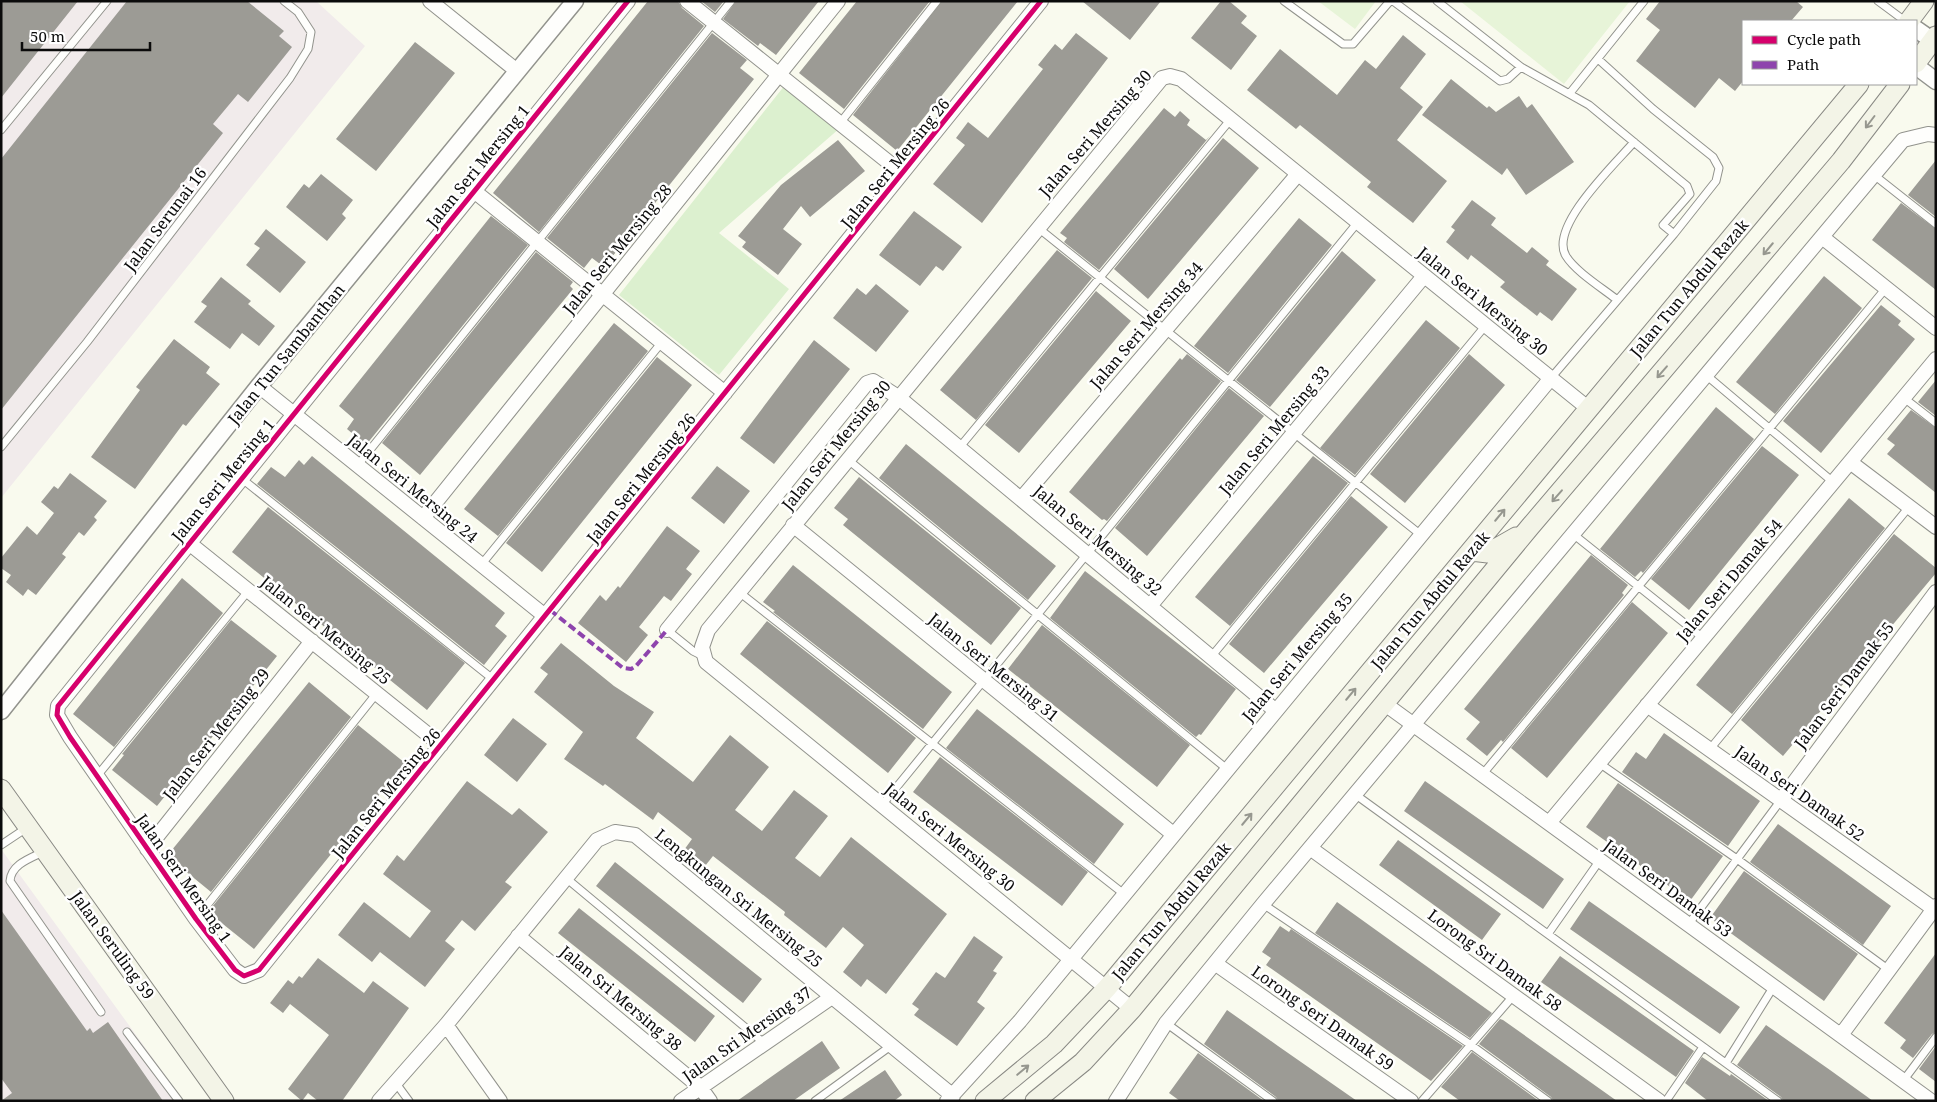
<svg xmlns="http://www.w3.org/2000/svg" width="1937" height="1102" font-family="'Noto Serif',serif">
  <rect width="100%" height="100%" fill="#f9faee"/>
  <path fill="#f1ebeb" d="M1,1H316L365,46L1,498Z
    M1,849L184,1101H1Z"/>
  <path fill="#dcf0cf" d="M785,85L840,128L719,233L789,289L719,375L619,295Z"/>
  <path fill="#e7f4d8" d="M1318,1H1376L1355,29Z
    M1460,1H1630L1564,84Z"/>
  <path fill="#9c9b95" d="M1,1H78L1,98Z
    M127,1H247L284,31L279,36L292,47L248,102L238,94L213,124L223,133L1,410V159Z
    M648,1H678L682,8L704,26L539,232L493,193Z
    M701,1H724L715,12Z
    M736,1H819L776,55L760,43L758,46L723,19Z
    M857,1H930L844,109L799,73Z
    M942,1H1018L897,151L853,115Z
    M1082,1H1161L1130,40Z
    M1221,1H1229L1247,16L1241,23L1257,36L1231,70L1191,38Z
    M1660,1H1796L1803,7L1791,21H1743V81L1735,91L1719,78L1695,108L1636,61L1660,30L1646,19Z
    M712,33L747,60L740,68L754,79L604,267L592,258L584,268L547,238Z
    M1076,33L1108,58L982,223L933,184L965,145L956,138L968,122L988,138L1043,69L1038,65L1055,44L1062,50Z
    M1403,35L1426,54L1400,88L1423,107L1397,140L1447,181L1413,223L1367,187L1371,182L1300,125L1296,129L1247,90L1280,49L1337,95L1365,60L1376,69Z
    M415,42L455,73L376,171L336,139Z
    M1451,79L1487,108L1489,106L1496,112L1519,96L1527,108L1532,104L1574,162L1526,195L1507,168L1502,175L1422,115Z
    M1164,108L1175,117L1180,111L1190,120L1187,125L1206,140L1210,136L1099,270L1064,242L1067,238L1060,233Z
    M1223,138L1259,168L1148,299L1114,269Z
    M838,140L865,171L810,217L801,206L783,229L802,244L778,275L742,247L746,242L738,236L781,185Z
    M1936,160V217L1908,195Z
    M321,174L353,200L342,214L346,218L327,241L286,207L304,184L309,188Z
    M1472,200L1496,218L1491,225L1527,253L1532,247L1549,261L1546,265L1577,289L1552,321L1540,312L1537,316L1500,287L1505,282L1471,255L1468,260L1446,242L1455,230L1451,227Z
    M1901,203L1936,229V290L1872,240Z
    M914,211L962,247L943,271L936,266L920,286L879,255Z
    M491,216L528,245L366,445L347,429L354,419L339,406Z
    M1299,218L1332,245L1228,373L1194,346Z
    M266,229L306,262L280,293L246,265L260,248L254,244Z
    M1057,250L1092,278L976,420L940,390Z
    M1342,251L1376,280L1270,407L1236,380Z
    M536,252L573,282L570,286L573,289L420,475L382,443Z
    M1824,276L1862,308L1775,414L1736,382Z
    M221,277L251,301L248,304L275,326L259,346L242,333L230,349L194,322L207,306L201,302Z
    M876,284L909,311L876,352L833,318L857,288L866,295Z
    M1096,291L1131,321L1019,453L985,425Z
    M1881,305L1901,321L1898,325L1915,339L1821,453L1783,421Z
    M1426,320L1460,348L1355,475L1320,448Z
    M614,323L648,351L498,536L464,509Z
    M174,339L210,367L206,373L220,384L186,426L183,424L135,489L91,457L140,390L136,387Z
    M814,340L850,369L774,464L740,438Z
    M1187,354L1221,381L1107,521L1104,519L1102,520L1069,492L1180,358L1182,360Z
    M1469,354L1505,385L1405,503L1370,474Z
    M657,357L692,385L542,572L506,543Z
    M1936,380V416L1918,402Z
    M1229,388L1264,416L1147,556L1115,528Z
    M1716,407L1754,439L1643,573L1641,571L1635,577L1600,549Z
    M1911,410L1936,428V493L1887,454L1895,445L1887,439Z
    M906,444L1056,566L1028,600L879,478Z
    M1762,446L1799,475L1689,610L1651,579Z
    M312,456L505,613L495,626L507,636L484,665L257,484L271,467L285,477L299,460L304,465Z
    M1313,456L1348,483L1230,626L1195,597Z
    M717,466L750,491L724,524L691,498Z
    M70,473L107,501L94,517L97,520L84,536L79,532L62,554L66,557L36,595L28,589L23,596L6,582L11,575L1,568V558L27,526L37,535L54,513L41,502L54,486L58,489Z
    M859,477L1021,608L991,645L843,525L848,519L834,508Z
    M1351,496L1388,527L1264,673L1229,644Z
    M1849,498L1885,528L1732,714L1696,685Z
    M268,507L465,663L427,710L232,552Z
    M667,526L700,551L686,569L692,574L671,601L664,596L639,627L648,635L626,662L578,623L600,595L606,601L618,586L620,588Z
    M1894,534L1936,568V573L1783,756L1741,720Z
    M1591,555L1628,585L1622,593L1624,595L1503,742L1501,740L1487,756L1466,739L1480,722L1464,709Z
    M793,565L952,692L923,729L773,612L775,611L763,602Z
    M1085,571L1236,689L1201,735L1199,734L1196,737L1050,618Z
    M182,578L223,613L114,747L73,714Z
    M1632,602L1668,633L1547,778L1511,748Z
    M231,620L277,656L157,806L112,770L124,755L122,754Z
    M767,621L916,738L888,773L740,654Z
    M1042,625L1190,745L1157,787L1008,669Z
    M561,643L614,686L654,712L636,738L693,782L730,735L769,767L735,810L762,831L794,790L828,816L795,858L820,877L851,837L947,914L886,994L867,979L861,987L843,972L864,945L843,927L826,948L784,915L785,912L713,856L705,866L684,850L692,839L658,812L653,820L605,784L603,786L564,759L583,732L534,692L548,674L540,668Z
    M309,682L351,717L211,892L167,856Z
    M977,709L1124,824L1094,864L946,748Z
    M513,718L547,744L517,782L484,755Z
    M358,725L405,763L254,949L208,912Z
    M1664,733L1760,801L1728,846L1622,772L1636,752L1646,759Z
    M940,757L1088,872L1062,906L913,792Z
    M467,781L512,815L519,808L548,832L505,882L512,887L475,931L462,920L445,941L455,949L425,987L380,952L372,962L338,935L364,902L410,938L431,911L383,874L397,855L404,861Z
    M1425,781L1564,879L1543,909L1404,811Z
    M1618,783L1723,856L1690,901L1586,827Z
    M1778,824L1891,906L1863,945L1750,862Z
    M1398,840L1501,914L1482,940L1379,865Z
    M615,862L762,979L743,1003L596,886Z
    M1744,871L1858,954L1824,1001L1710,918Z
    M1589,901L1740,1007L1720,1034L1570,929Z
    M1337,902L1394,943L1492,1013L1470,1038L1315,933Z
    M579,908L715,1016L695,1042L558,933Z
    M1,910L87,1031L90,1028L93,1033L108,1022L163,1101H1L12,1093L1,1078Z
    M1280,926L1289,932L1291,929L1463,1046L1431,1081L1266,965L1271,958L1262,952Z
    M974,936L1003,957L993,971L997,973L977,1002L985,1008L957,1046L914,1015L919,1009L912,1004L936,972L945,978Z
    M1936,953V1032L1932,1034L1913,1058L1900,1048L1906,1040L1884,1023Z
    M1560,956L1694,1051L1676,1077L1541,982Z
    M318,958L364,993L373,981L409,1008L342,1101H318L308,1093L302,1101L288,1089L329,1035L290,1004L283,1013L270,1003L288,980L293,984L299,976L302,978Z
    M1227,1010L1278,1046L1357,1101H1278L1276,1097L1204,1044Z
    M1500,1019L1503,1020L1617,1101H1553L1551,1097L1479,1044Z
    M1766,1025L1830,1070L1873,1101H1783L1781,1097L1737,1065Z
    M822,1041L840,1068L827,1077L793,1101H737Z
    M1936,1046V1082L1919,1069Z
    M1472,1052L1539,1101H1460L1441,1087Z
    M1198,1053L1264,1101H1180L1169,1093Z
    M1702,1057L1730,1076L1731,1074L1769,1101H1708L1685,1083Z
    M885,1070L902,1095L894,1101H839Z"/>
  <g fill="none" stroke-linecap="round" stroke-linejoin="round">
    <g stroke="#92938d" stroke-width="9">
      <path id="service" d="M1284,1L1343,44H1353L1390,1
        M1393,1L1500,81L1508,79L1521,67
        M1437,1L1521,67L1589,105L1687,186L1690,194L1663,225L1674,234L1551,378
        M1878,1L1905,21
        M1598,59L1653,109L1713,157L1719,168L1716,181L1674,234
        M1570,93L1644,1
        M840,123L937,1
        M1,130L107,1
        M1874,175L1936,224
        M1037,227L1421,535
        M1616,299C1602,288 1575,271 1566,256C1548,227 1616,163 1634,142
        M1706,375L1833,482
        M1904,398L1936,423
        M1,447L87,342L290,78L308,49L311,32L298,12L284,1
        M959,448L1231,119
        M847,459L1227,769
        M357,466L731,1
        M241,478L494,680
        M1573,534L1703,638
        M481,565L662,342
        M739,592L1124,894
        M667,630L693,651L703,656
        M1211,657L1486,325
        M1710,749L1909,507
        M1599,763L1737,859L1889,970
        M1482,775L1886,288
        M97,776L249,590
        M1356,795L1778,1101
        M882,805L1358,222
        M1,845L28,827
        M45,851C31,858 11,864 10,881L101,1012
        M566,878L764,1043
        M1263,904L1471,1045L1548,1101
        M196,919L377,693
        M1688,925L1781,800
        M1548,934L1600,860
        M1166,1023L1273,1101
        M127,1032L179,1101
        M1726,1063L1774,986
        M1903,1081L1936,1037
        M395,1082L409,1101
        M815,1101L892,1045
        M1422,1101L1514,995
        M1666,1101L1703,1047"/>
    </g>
    <g stroke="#92938d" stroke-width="16">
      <path id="minor" d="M430,1L517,71
        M628,1L58,706L57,715L70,737L196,919L235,970L244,976L259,970L1041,1
        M687,1L902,173
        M474,191L725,393
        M1822,237L1936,328
        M259,386L545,616
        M1850,462L1936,527
        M1021,499L1298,174
        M423,518L838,1
        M793,525L1173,834
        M189,543L441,745
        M1150,606L1424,276
        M667,630L867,383L873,381L898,397L1276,711
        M1385,704L1931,1101
        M1647,705L1934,909
        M1781,800L1936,592
        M1549,823L1936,359
        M1310,848L1659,1101
        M147,849L312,641
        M518,936L700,1087L710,1101
        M1216,964L1411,1101
        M1132,1009L706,662L702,647L708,630L1162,78L1170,76L1181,79L1589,409
        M446,1025L500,1101
        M1841,1035L1936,906
        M379,1101L446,1025L597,840L615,832L635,835L953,1096
        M681,1101L832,997
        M947,1101L1020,1021L1551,378
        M1116,1101L1166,1023L1263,904L1903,140L1928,134L1936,135"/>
    </g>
    <g stroke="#92938d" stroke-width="19">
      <path id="tertiary" d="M1916,29L1936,43
        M1916,66L1936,81
        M1,711L259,386L575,1"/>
    </g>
    <g stroke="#898984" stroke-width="21">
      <path id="secondary" d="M1909,21L1924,1
        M1916,63L1936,36
        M1471,551L1488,553L1516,537
        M1,789L224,1101
        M985,1101L1054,1044L1107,988L1859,84
        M1035,1101L1083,1062L1132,1009L1529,528L1841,161L1900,84"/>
    </g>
    <use href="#service" stroke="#fefefc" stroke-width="7"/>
    <use href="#minor" stroke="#fefefc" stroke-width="14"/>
    <use href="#tertiary" stroke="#fefefc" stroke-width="16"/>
    <use href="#secondary" stroke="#f3f4e7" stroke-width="19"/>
    <path stroke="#8e44ad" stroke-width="4" stroke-dasharray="8 4" stroke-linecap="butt" d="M550,610L623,668L631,669L636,666L667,630"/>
    <g stroke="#fff" stroke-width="8">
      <path id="cycleway" d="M628,1L58,706L57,715L70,737L196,919L235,970L244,976L259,970L1041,1"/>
    </g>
    <use href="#cycleway" stroke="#d6006c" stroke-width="5"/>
  </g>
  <defs><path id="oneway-shaft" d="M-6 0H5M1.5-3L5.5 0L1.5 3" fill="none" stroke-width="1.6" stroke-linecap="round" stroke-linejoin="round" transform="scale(1.25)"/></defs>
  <g stroke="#96978f">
    <use href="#oneway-shaft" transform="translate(1870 122) rotate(127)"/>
    <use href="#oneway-shaft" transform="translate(1768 249) rotate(130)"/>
    <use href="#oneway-shaft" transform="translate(1662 372) rotate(131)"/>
    <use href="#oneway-shaft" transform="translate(1557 496) rotate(131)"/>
    <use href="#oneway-shaft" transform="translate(1500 515) rotate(-50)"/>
    <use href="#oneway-shaft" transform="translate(1351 694) rotate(-50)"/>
    <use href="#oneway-shaft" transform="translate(1247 819) rotate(-50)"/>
    <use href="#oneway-shaft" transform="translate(1023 1070) rotate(-40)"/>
  </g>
  <g text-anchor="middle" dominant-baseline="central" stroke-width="5" stroke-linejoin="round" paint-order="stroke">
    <g font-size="16" fill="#0b0b0b" stroke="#fff">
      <text transform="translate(1095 133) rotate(-49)">Jalan Seri Mersing 30</text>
      <text transform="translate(895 163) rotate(-51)">Jalan Seri Mersing 26</text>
      <text transform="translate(478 166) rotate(-51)">Jalan Seri Mersing 1</text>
      <text transform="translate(165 219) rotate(-53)">Jalan Serunai 16</text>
      <text transform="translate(617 249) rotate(-51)">Jalan Seri Mersing 28</text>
      <text transform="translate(1689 288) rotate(-50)">Jalan Tun Abdul Razak</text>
      <text transform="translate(1483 301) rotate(39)">Jalan Seri Mersing 30</text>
      <text transform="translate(1146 325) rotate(-49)">Jalan Seri Mersing 34</text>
      <text transform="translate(286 354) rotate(-51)">Jalan Tun Sambanthan</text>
      <text transform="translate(1274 430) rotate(-50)">Jalan Seri Mersing 33</text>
      <text transform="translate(836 445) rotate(-51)">Jalan Seri Mersing 30</text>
      <text transform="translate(641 478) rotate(-51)">Jalan Seri Mersing 26</text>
      <text transform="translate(223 480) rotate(-51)">Jalan Seri Mersing 1</text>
      <text transform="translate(413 488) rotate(39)">Jalan Seri Mersing 24</text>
      <text transform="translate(1098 540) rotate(40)">Jalan Seri Mersing 32</text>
      <text transform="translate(1729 580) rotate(-50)">Jalan Seri Damak 54</text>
      <text transform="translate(1430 600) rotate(-50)">Jalan Tun Abdul Razak</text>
      <text transform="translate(326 630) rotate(39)">Jalan Seri Mersing 25</text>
      <text transform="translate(1297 657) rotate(-50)">Jalan Seri Mersing 35</text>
      <text transform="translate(994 667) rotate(39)">Jalan Seri Mersing 31</text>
      <text transform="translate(1844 685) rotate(-53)">Jalan Seri Damak 55</text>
      <text transform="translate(216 734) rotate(-52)">Jalan Seri Mersing 29</text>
      <text transform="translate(386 793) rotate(-51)">Jalan Seri Mersing 26</text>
      <text transform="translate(1800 793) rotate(35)">Jalan Seri Damak 52</text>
      <text transform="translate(950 837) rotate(39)">Jalan Seri Mersing 30</text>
      <text transform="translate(184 878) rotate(55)">Jalan Seri Mersing 1</text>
      <text transform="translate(1668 888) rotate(36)">Jalan Seri Damak 53</text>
      <text transform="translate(739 898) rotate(39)">Lengkungan Sri Mersing 25</text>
      <text transform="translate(1171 911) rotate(-50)">Jalan Tun Abdul Razak</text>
      <text transform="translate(113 945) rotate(54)">Jalan Seruling 59</text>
      <text transform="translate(1495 960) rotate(36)">Lorong Sri Damak 58</text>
      <text transform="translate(621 998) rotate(40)">Jalan Sri Mersing 38</text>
      <text transform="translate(1323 1018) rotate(35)">Lorong Seri Damak 59</text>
      <text transform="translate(747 1034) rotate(-35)">Jalan Sri Mersing 37</text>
    </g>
  </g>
  <rect width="1937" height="1102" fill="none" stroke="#0b0b0b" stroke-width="5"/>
  <rect x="1742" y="20" width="175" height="65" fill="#ffffff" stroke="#9d9d9d"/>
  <rect x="1752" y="36" width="25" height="8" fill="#d6006c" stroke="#9d9d9d"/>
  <text x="1787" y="45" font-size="15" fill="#0b0b0b">Cycle path</text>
  <rect x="1752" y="61" width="25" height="8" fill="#8e44ad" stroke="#9d9d9d"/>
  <text x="1787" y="70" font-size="15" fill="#0b0b0b">Path</text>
  <path d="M22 42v8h128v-8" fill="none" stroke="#0b0b0b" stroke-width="2.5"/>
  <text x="30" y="42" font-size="15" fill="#0b0b0b" stroke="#ffffff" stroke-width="4" paint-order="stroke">50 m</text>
</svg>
